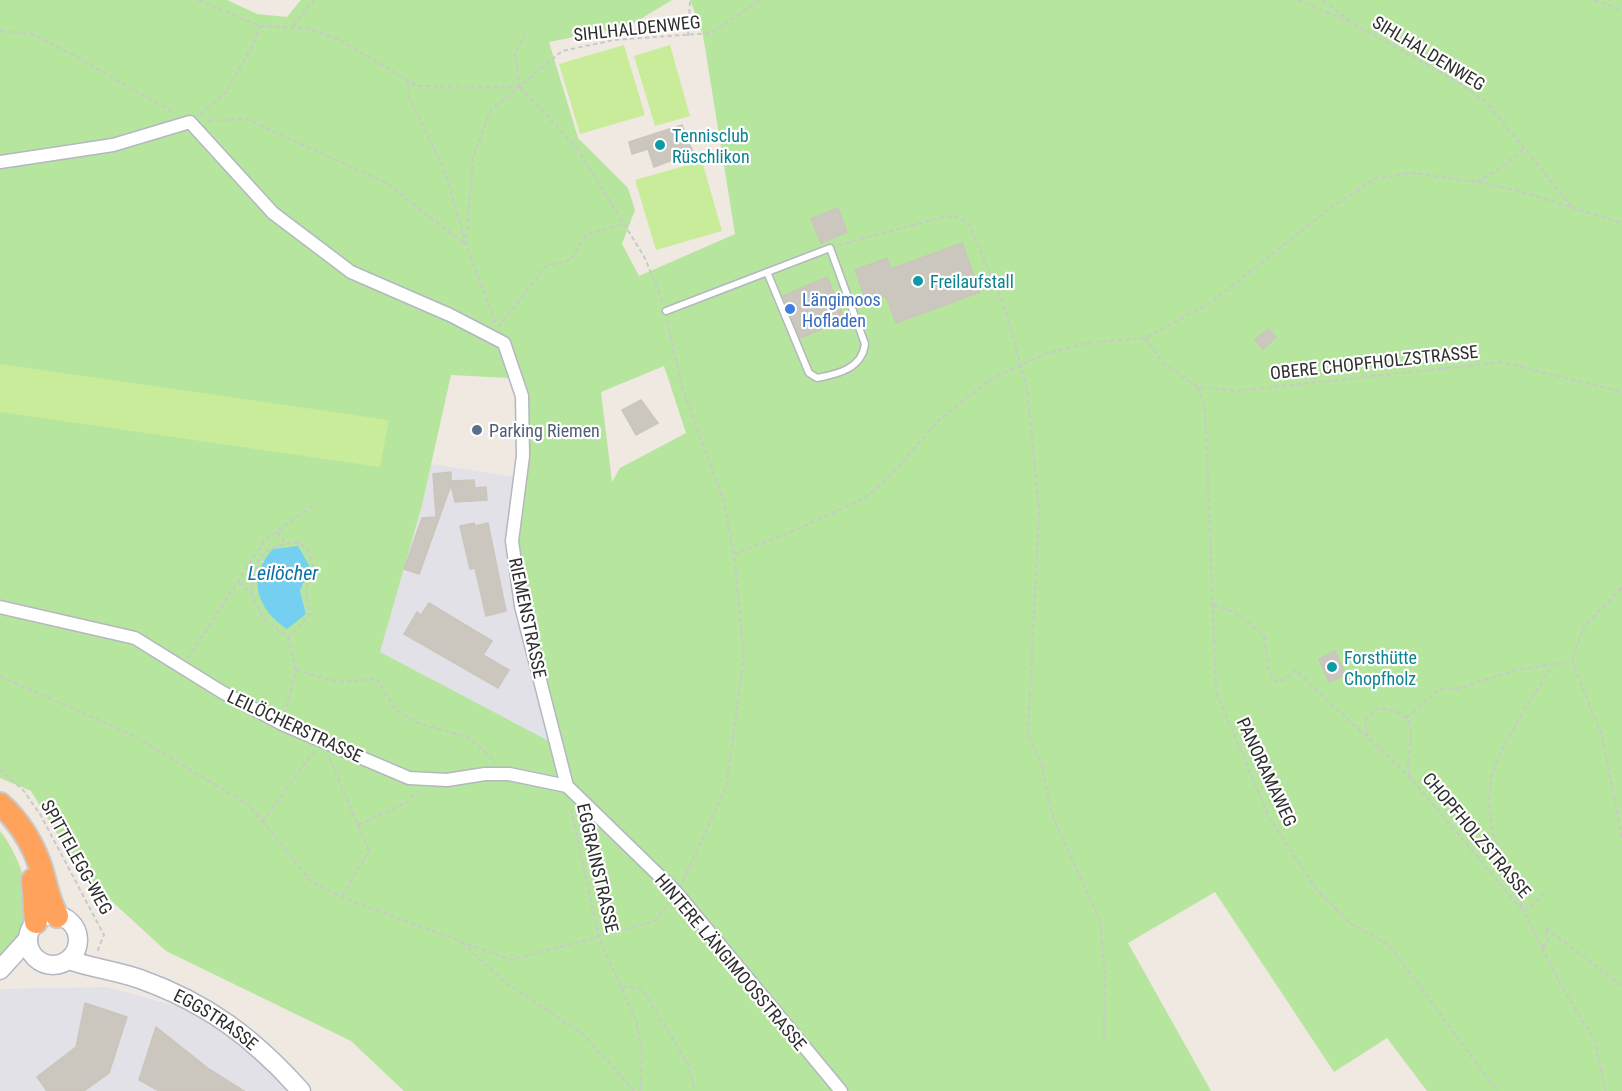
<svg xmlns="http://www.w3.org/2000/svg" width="1622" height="1091" font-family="'Roboto Condensed',sans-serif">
  <rect width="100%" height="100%" fill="#efe9e1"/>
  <path fill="#e3e1e8" d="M431,464L515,477L560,748L379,653Z
    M107,987L194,1011L235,1038L290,1091H0V989Z"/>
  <path fill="#b6e59e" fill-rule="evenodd" d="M0,0H227L257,14L287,17L301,0H672L629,26L549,42L578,138L628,188L635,210L622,244L639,276L735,234L703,35L690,0H1622V1091H1427L1387,1038L1334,1072L1215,892L1128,943L1211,1091H404L351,1041L166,951L81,873L31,791L0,778ZM664,366L686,433L620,468L612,482L601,392ZM451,375L509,378L516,396L517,532L530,608L560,747L380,652L422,505ZM261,561L310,567L300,591L306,614Z
    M0,831C16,850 33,893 29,918C25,935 12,947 0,959Z"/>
  <path fill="#c9ec9a" d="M624,45L645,115L580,134L559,64Z
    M670,45L690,116L655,126L634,56Z
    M702,161L722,231L656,250L635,180Z
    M0,364L389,420L380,467L0,412Z"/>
  <path fill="#75cff0" d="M298,546L310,567L300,591L306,614L287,629C257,609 246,578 273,549Z"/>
  <path fill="#cbc7bf" stroke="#cbc5ba" stroke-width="1.5" d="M682,125L693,152L654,167L648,149L632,154L629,142Z
    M838,208L847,232L821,243L811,219Z
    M962,243L980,292L896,323L886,296L867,303L855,270L887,258L891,269Z
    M827,277L845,320L800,338L783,296Z
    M1268,329L1276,337L1263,349L1255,340Z
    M641,400L658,423L636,435L622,410Z
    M451,472V481L474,480L475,488L486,487L487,500L455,502L451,485L419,574L404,569L422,518L436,517L433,474Z
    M474,523L475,526L488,523L506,611L486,616L475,568L470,569L460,526Z
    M429,603L492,641L483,655L509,670L498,688L404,634L417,612L421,615Z
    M1335,651L1346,675L1329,682L1319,659Z
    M85,1003L127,1017L109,1073L84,1091H47L37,1077L76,1047Z
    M156,1027L209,1069L244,1091H159L139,1080Z"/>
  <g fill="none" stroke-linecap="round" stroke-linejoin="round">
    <g stroke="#b4b7c1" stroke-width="9">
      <path id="service" d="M666,311L830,248L865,344C862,368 839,374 817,378L809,373L767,272"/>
    </g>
    <g stroke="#b4b7c1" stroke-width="15">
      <path id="minor" d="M0,162L113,145L190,122L273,213L351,272L450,315L504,343L522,396L523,456L512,541L521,606L567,786
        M0,607L135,638L222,692L282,724L409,778L447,780L485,774H509L567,786
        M567,786L677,893L841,1091"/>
    </g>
    <g stroke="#b4b7c1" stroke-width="21">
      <g id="secondary">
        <circle cx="53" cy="940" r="25"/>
        <path id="s1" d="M69,960C92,968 117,971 140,979C207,1003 254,1038 301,1091"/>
        <path d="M0,970L28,939"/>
      </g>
    </g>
    <g stroke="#c9c9c9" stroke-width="26">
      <path id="motorway" d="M0,804C20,822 34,846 42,871C46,887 49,901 57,916
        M33,880L36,922"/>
    </g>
    <path stroke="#c9c9c9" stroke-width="2" stroke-dasharray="4.5 3" stroke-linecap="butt" d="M198,0L260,26L306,28L340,40L417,86L520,87
      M1298,0L1352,23L1459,83L1487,103L1572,207
      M1323,0L1350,21
      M1594,0L1622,10
      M293,26L314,0
      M0,31L32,34L73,55L174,113
      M688,36L690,0
      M408,80L409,97L446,174L466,245L496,324
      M520,87L577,148L645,258L663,303
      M520,87L514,53L525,36
      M200,114L225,93L252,47L260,26
      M208,121L247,119L388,184L466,245
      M1477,182L1502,167L1523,149
      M466,245L473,157L491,110L562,51L614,40L711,33L761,0
      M838,245L943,217H957L969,224L1005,309L1027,389L1039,510L1028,734L1041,762L1052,815L1100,920L1105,978L1104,1044
      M667,320L682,387L724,502L734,554L744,657L726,787L683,881
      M498,327L546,266L571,260L586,235L623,224
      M1145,338L1162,361L1197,387L1236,391L1502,362L1622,392
      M1197,387L1205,407L1216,691L1269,817L1316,889L1350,923L1389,945L1497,1091
      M277,532L286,544
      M734,554L798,529L866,497L892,474L939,420L992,378L1046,354L1086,343L1145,338L1212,302L1329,209L1376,178L1413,173L1477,182L1516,190L1622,223
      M239,582L251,593L264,619L288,637L296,670L285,713
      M1622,588L1584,626L1572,661L1602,736L1622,838
      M251,593C257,555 259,547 299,542L308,551L314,567L306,589L310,615L288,637
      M1214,605L1236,613L1264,635L1269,672L1275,681L1284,680L1295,670L1409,776L1524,912
      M188,658L265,540L312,506
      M296,670L339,682L377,679L395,709L415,722L470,738L496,762
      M0,676L136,737L249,805L310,880L341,897L511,960L655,921L669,903
      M1406,718L1440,689L1460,688L1516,670L1572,661
      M1367,736L1365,720L1378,708C1431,714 1403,742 1409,776
      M329,757L369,851L341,897
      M0,769L23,790L40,814L104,935L97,952
      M571,809L599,938L636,1020L642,1052L640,1091
      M263,821L315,750
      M358,825L407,802L417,791
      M1544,893L1524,912L1561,985L1595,1041L1605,1091
      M1522,907C1503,870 1486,831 1490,788C1492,754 1535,695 1553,664
      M1546,928L1622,986
      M462,943L505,982L584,1035L634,1091
      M1543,947L1548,941L1546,928
      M623,986L643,990L688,1064L695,1091"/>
    <use href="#service" stroke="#fff" stroke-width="6"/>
    <use href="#minor" stroke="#fff" stroke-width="12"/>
    <use href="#secondary" stroke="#fff" stroke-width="18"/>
    <use href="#motorway" stroke="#ffa35c" stroke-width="22"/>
  </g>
  <g fill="#0f9aa8" stroke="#fff" stroke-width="2">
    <circle cx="660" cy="145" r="6"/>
    <circle cx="918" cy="281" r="6"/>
    <circle cx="1332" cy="667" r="6"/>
  </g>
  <circle fill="#3f7fe0" stroke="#fff" stroke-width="2" cx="790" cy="309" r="6"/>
  <circle fill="#5c6f8a" stroke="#fff" stroke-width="2" cx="477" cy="430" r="6"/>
  <g text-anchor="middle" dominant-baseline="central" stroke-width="4.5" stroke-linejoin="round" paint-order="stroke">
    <g font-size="18" fill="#2e2e2e" stroke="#fff">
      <text transform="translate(637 28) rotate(-6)">SIHLHALDENWEG</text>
      <text transform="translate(1429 53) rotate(31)">SIHLHALDENWEG</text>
      <text transform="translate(1374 362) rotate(-6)">OBERE CHOPFHOLZSTRASSE</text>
      <text transform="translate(528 618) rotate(78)">RIEMENSTRASSE</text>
      <text transform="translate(295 726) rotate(25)">LEILÖCHERSTRASSE</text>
      <text transform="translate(1267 772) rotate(65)">PANORAMAWEG</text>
      <text transform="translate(1477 835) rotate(50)">CHOPFHOLZSTRASSE</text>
      <text transform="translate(77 857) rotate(61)">SPITTELEGG-WEG</text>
      <text transform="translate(598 868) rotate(77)">EGGRAINSTRASSE</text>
      <text transform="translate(731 962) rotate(50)">HINTERE LÄNGIMOOSSTRASSE</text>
      <text stroke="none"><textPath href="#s1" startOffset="160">EGGSTRASSE</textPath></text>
    </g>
    <g font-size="18" fill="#0d838f" stroke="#fff" text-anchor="start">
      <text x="672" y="135">Tennisclub<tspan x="672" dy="21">Rüschlikon</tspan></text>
      <text x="930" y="281">Freilaufstall</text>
      <text x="1344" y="657">Forsthütte<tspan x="1344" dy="21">Chopfholz</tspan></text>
    </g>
    <g font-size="18" fill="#366cbe" stroke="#fff" text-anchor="start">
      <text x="802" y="299">Längimoos<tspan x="802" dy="21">Hofladen</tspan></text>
    </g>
    <g font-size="18" fill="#4e5e75" stroke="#fff" text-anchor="start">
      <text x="489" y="430">Parking Riemen</text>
    </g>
    <g font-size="20" font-style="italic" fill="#0d6fa3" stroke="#fff">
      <text x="283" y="573">Leilöcher</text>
    </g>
  </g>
</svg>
